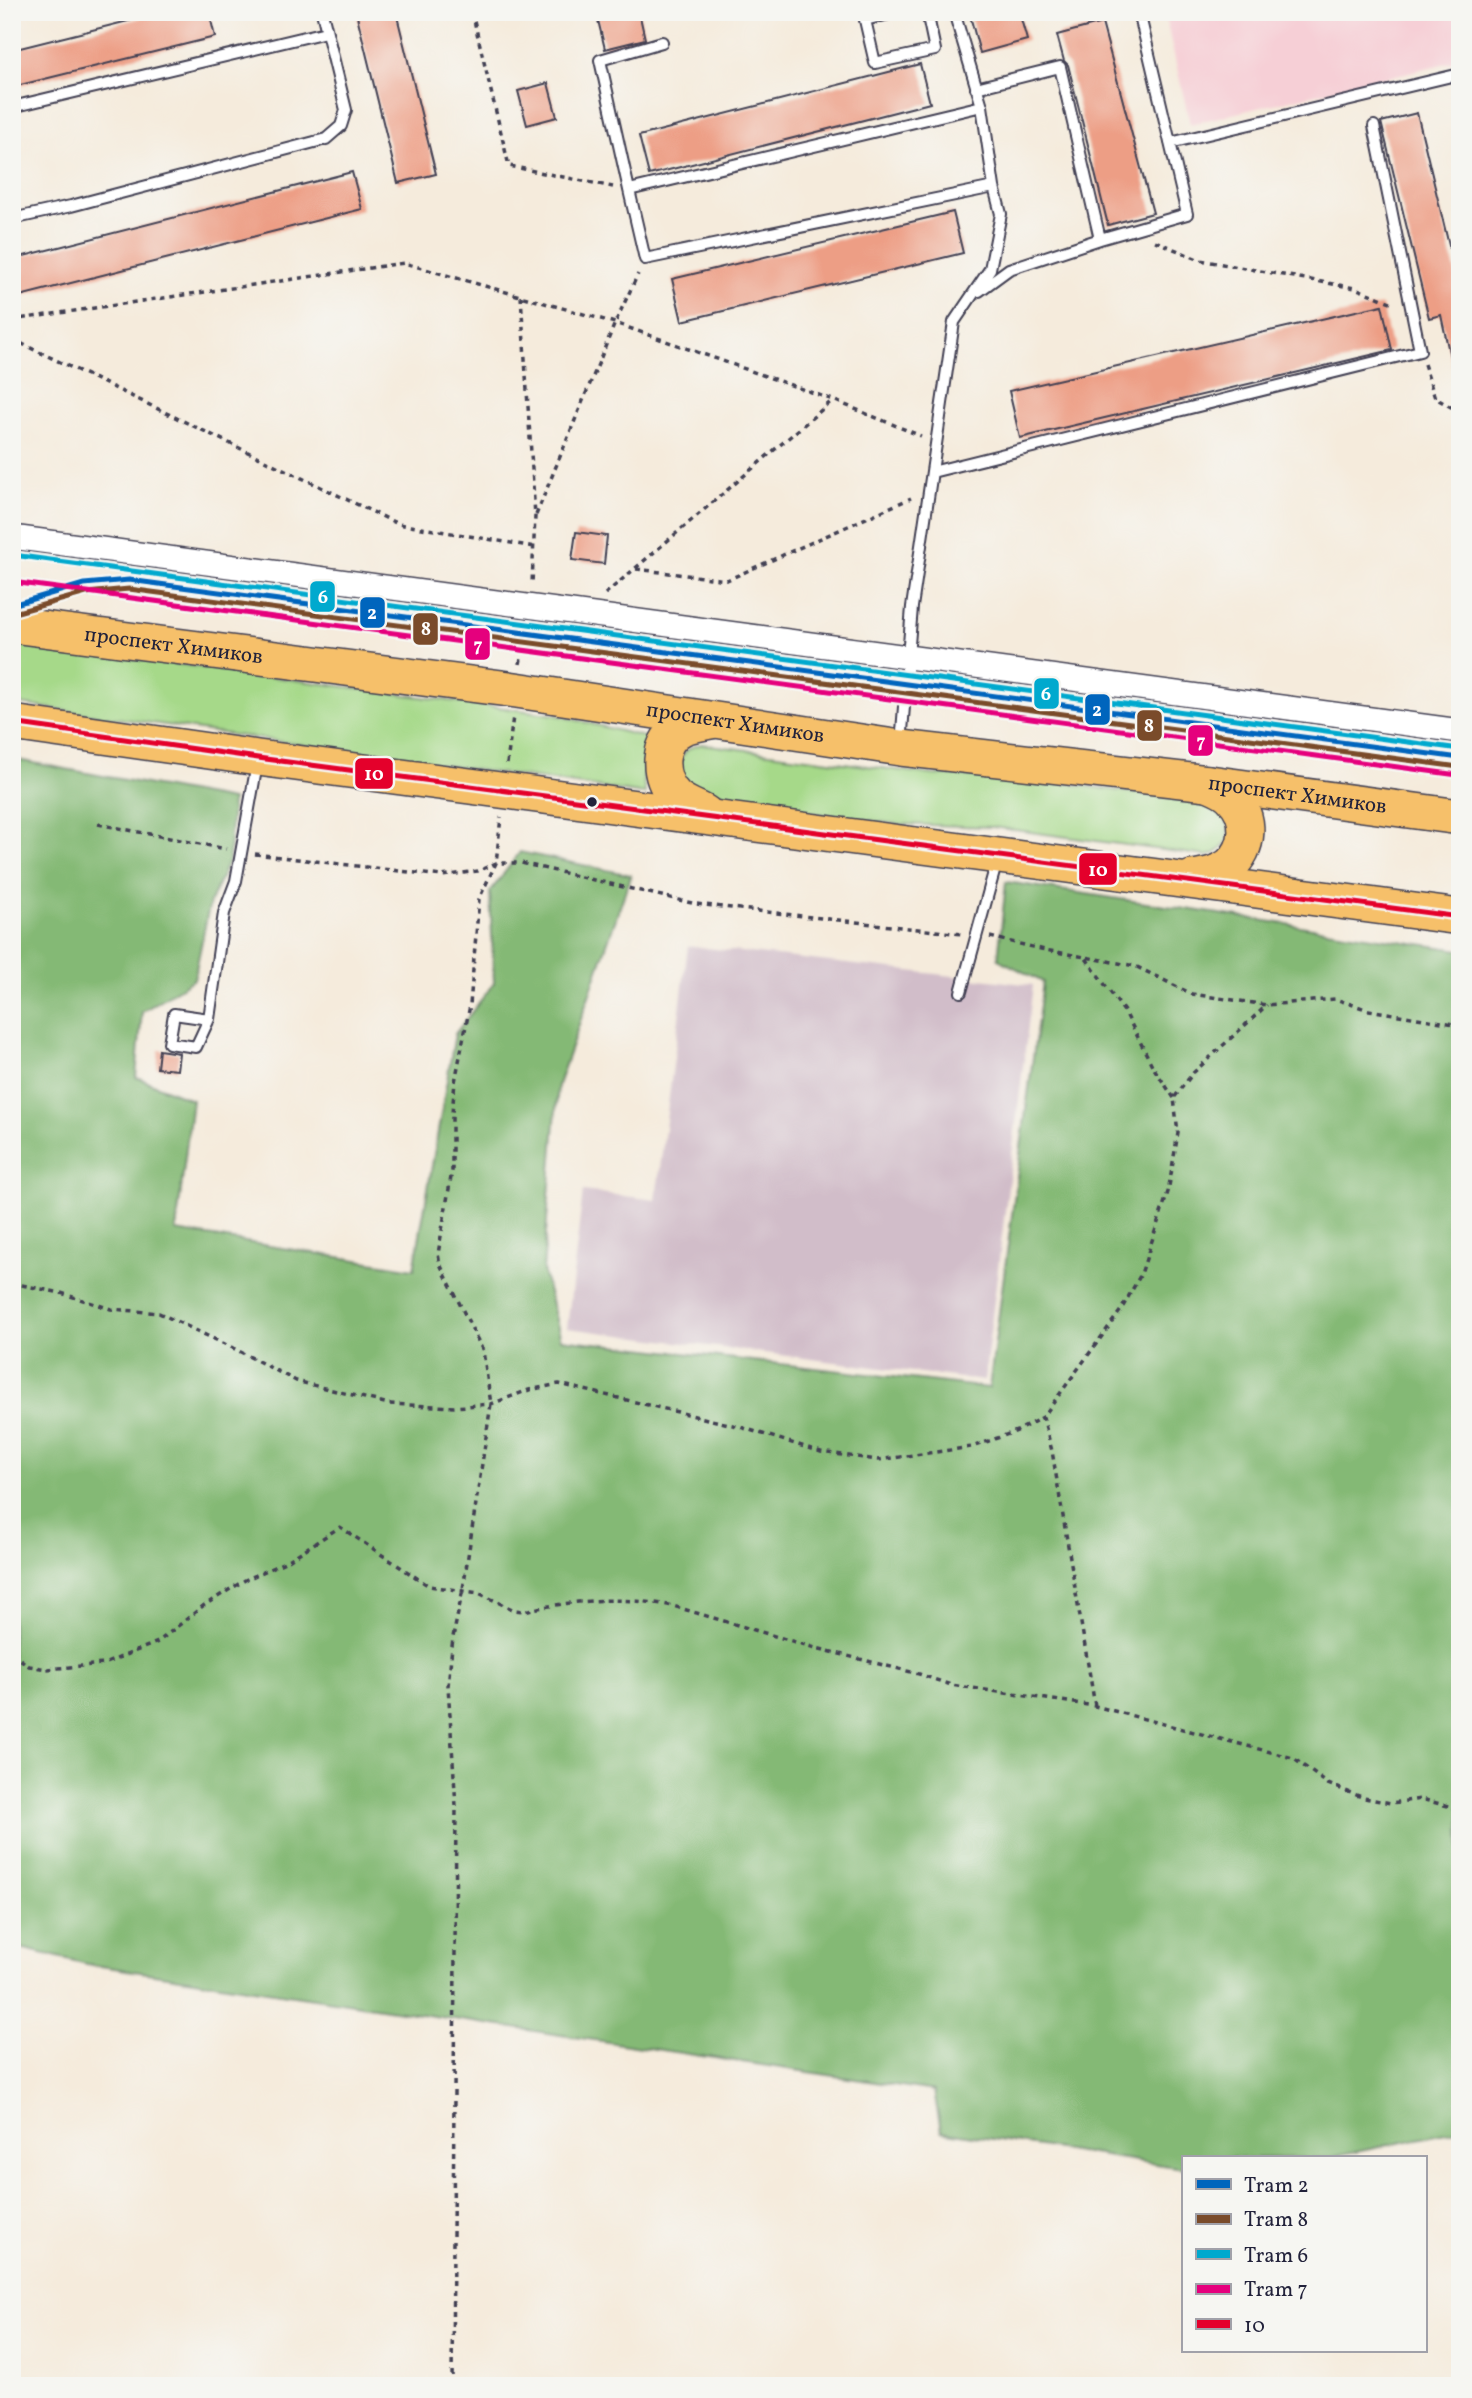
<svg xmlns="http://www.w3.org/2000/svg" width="1472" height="2398" font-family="Vollkorn,serif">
  <rect width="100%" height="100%" fill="#f6f6f2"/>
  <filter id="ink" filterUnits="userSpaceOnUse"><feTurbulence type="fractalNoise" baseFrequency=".0143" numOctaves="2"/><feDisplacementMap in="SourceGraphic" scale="14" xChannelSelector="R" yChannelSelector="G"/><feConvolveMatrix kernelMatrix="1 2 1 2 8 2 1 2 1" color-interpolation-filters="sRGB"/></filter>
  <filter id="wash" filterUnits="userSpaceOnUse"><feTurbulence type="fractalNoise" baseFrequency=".00686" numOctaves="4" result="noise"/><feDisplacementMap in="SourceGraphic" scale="28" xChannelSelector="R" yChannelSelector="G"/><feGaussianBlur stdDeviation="1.57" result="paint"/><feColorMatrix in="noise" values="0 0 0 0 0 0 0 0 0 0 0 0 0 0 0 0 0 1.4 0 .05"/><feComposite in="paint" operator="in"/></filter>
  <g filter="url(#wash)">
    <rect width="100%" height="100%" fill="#f5ebdc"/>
    <path fill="#f6cfd6" d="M1164,12H1460V60L1190,124Z"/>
    <path fill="#d1bdc9" d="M688,946L1033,985L984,1381L567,1328L583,1191L656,1200Z"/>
    <path fill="#a6d989" stroke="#647e62" stroke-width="2" d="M12,642L556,715L648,738C642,758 642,773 645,794L12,703Z
      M702,744L934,775L1035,779L1206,803C1234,810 1237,850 1207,856L993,827L897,824L700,798L677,778C679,760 681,748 702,744Z"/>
    <path fill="#84b975" stroke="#536e58" stroke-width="2" d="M12,759L232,800L229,860L210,902L194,979L142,1012L136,1077L192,1100L176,1231L414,1269L455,1034L494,983L490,892L520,852L631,875L558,1085L543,1270L561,1339L989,1388L1043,982L998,959L1006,882L1460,950V2130L1328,2158H1183V2168L941,2131L934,2091L87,1964L12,1946Z"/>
    <g id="blocks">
      <path fill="#ed9e85" d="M164,12H209L215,37L12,87V50Z
        M356,12H396L436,174L398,183Z
        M596,12H639L645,39L605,49Z
        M969,12H1019L1027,40L980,53Z
        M1102,23L1153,213L1108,225L1068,65L1064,61L1057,35Z
        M920,64L930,103L649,175L639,136Z
        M548,83L557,117L527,125L518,91Z
        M1417,113L1460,291V366H1452L1441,315L1429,318L1381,122Z
        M352,172L362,209L12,298V259Z
        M953,212L963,253L682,321L672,279Z
        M1382,305L1392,350L1020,438L1009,391Z
        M576,532L607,536L604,564L572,560Z
        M159,1050L179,1053L177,1070L157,1068Z"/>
    </g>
  </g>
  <g filter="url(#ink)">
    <use href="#blocks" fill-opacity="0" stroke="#424053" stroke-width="2"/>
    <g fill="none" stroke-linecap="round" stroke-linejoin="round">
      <g stroke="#424053" stroke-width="14">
        <path id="lane" d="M897,12L865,20L875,63L935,50L927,12
          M976,88L1060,67L1100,239
          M982,106L629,190L645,259L994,187
          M12,107L326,32
          M1170,143L1460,74
          M629,190L600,60L662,42
          M12,219L71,206L326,139L341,126L346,110L322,12
          M979,291L1009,269L1100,239L1187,214L1139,12
          M932,472L1420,351L1374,126
          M901,744L912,607L954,322L990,269L1001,214L994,187L982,106L954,12
          M961,992L997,861
          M209,1019L174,1014L169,1043L196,1047L209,1019L224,913L236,881L257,764"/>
      </g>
      <g stroke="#424053" stroke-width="26">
        <path id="street" d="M12,537L1460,731"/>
      </g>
      <g stroke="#424053" stroke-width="38">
        <g id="primary">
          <path id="s1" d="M12,625L516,690L901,748L1208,783L1460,817"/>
          <path d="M12,723L258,758L1460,917"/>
          <path d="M705,813C696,808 684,804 676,797C656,778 656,739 684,727C692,724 702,723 711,721"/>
          <path d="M1192,878C1205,876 1218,874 1229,866C1250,849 1252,816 1232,797C1226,790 1217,787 1208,783"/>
        </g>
      </g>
      <path stroke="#424053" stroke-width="3.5" stroke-dasharray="5 5" stroke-linecap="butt" d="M472,12L509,166L613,187
        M1155,241L1200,260L1355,288L1393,303
        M521,296L535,516L532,584
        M12,320L404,263L615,323L833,400L921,436
        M12,339L398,524L535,547
        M1424,364L1435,398L1460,412
        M536,515L615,323L638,274
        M636,569L727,580L911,498
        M605,594L833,400
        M520,664L527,627
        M507,764L513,716
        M98,824L226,849
        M255,854L442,876L478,871L496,863H521L696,904L962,934
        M990,937L1045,950L1085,957
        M1174,1098L1153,1067L1126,1014L1085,957L1135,966L1192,994L1267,1005L1335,999L1369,1010L1460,1025
        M12,1283L61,1293L111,1309L159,1313L233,1348L296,1381L389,1404L454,1407L491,1404L529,1390L559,1384L737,1426L821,1452L878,1460L972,1447L1017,1431L1043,1417
        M12,1653L29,1666L47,1669L104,1664L158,1642L203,1606L245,1580L287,1561L340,1527L429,1586L479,1593L514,1610L524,1611C573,1600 623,1596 673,1606L812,1647L919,1674L951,1685L1095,1706L1293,1758L1328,1784L1364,1798L1391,1803L1421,1799L1460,1809
        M1095,1706L1052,1451L1043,1417L1121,1310L1141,1274L1168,1192L1178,1133L1174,1098L1193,1073L1267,1005
        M452,2386L456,1806L448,1686L453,1637L463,1589L491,1404L483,1351L440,1264L438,1254L452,1171V1113L455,1082L470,1005L479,899L496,863L501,817"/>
      <use href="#lane" stroke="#fff" stroke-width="10"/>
      <use href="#street" stroke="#fff" stroke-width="23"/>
      <use href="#primary" stroke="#f6c06b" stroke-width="35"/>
      <g stroke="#f6f6f2" stroke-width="10">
        <path id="bus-1" d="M12,723L258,758L1460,917"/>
      </g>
      <use href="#bus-1" stroke="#e4002b" stroke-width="5"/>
      <g stroke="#f6f6f2" stroke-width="10">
        <path id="tram-1" d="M12,605L84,584L129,580L1460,758"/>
      </g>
      <g stroke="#f6f6f2" stroke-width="10">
        <path id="tram-2" d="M14,613L86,593L129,589L1459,767"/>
      </g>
      <g stroke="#f6f6f2" stroke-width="10">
        <path id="tram-3" d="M13,555L1460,749"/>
      </g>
      <g stroke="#f6f6f2" stroke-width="10">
        <path id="tram-4" d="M12,582L1458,775"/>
      </g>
      <use href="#tram-1" stroke="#0065bd" stroke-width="5"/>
      <use href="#tram-2" stroke="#7a4b2a" stroke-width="5"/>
      <use href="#tram-3" stroke="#00a9ce" stroke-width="5"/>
      <use href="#tram-4" stroke="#e5007d" stroke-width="5"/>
    </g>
  </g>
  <circle fill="#22223b" stroke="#f6f6f2" stroke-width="2.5" cx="592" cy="802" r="6"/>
  <g text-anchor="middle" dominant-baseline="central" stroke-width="7" stroke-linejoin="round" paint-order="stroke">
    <g font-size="21" fill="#22223b" stroke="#f6f6f2">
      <text stroke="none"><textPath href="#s1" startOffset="163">проспект Химиков</textPath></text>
      <text stroke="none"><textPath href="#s1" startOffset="730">проспект Химиков</textPath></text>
      <text stroke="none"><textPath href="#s1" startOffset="1297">проспект Химиков</textPath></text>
    </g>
  </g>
  <g stroke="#f6f6f2" stroke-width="2.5">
    <rect x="309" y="580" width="27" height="33" rx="7" fill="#00a9ce"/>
    <rect x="359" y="596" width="27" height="33" rx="7" fill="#0065bd"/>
    <rect x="412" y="612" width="27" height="34" rx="7" fill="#7a4b2a"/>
    <rect x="464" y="627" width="27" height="34" rx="7" fill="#e5007d"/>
    <rect x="1033" y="677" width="27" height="33" rx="7" fill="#00a9ce"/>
    <rect x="1084" y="693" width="27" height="33" rx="7" fill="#0065bd"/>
    <rect x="1136" y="709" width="27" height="33" rx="7" fill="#7a4b2a"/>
    <rect x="1187" y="724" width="27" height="33" rx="7" fill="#e5007d"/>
    <rect x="354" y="757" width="40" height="33" rx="7" fill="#e4002b"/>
    <rect x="1078" y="852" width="40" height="34" rx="7" fill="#e4002b"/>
  </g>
  <g font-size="19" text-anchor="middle" font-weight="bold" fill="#fff">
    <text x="323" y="603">6</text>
    <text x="372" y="619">2</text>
    <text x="426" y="635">8</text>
    <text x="478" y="651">7</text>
    <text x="1046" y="700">6</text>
    <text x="1097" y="716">2</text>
    <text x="1149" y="732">8</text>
    <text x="1201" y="747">7</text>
    <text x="374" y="780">10</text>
    <text x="1098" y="876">10</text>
  </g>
  <rect width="1472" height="2398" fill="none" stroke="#f6f6f2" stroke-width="42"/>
  <rect x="1182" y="2156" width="245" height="196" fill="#f6f6f2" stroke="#a1a1a9" stroke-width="2"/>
  <rect x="1196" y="2179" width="35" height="10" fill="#0065bd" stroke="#a1a1a9" stroke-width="2"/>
  <text x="1244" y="2192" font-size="21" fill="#22223b">Tram 2</text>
  <rect x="1196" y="2214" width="35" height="10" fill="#7a4b2a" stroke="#a1a1a9" stroke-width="2"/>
  <text x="1244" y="2226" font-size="21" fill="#22223b">Tram 8</text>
  <rect x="1196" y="2249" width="35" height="10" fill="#00a9ce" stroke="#a1a1a9" stroke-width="2"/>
  <text x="1244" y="2262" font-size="21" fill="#22223b">Tram 6</text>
  <rect x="1196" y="2284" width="35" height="10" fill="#e5007d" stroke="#a1a1a9" stroke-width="2"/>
  <text x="1244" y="2296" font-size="21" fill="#22223b">Tram 7</text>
  <rect x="1196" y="2319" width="35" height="10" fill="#e4002b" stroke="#a1a1a9" stroke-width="2"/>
  <text x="1244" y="2332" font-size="21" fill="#22223b">10</text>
</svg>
